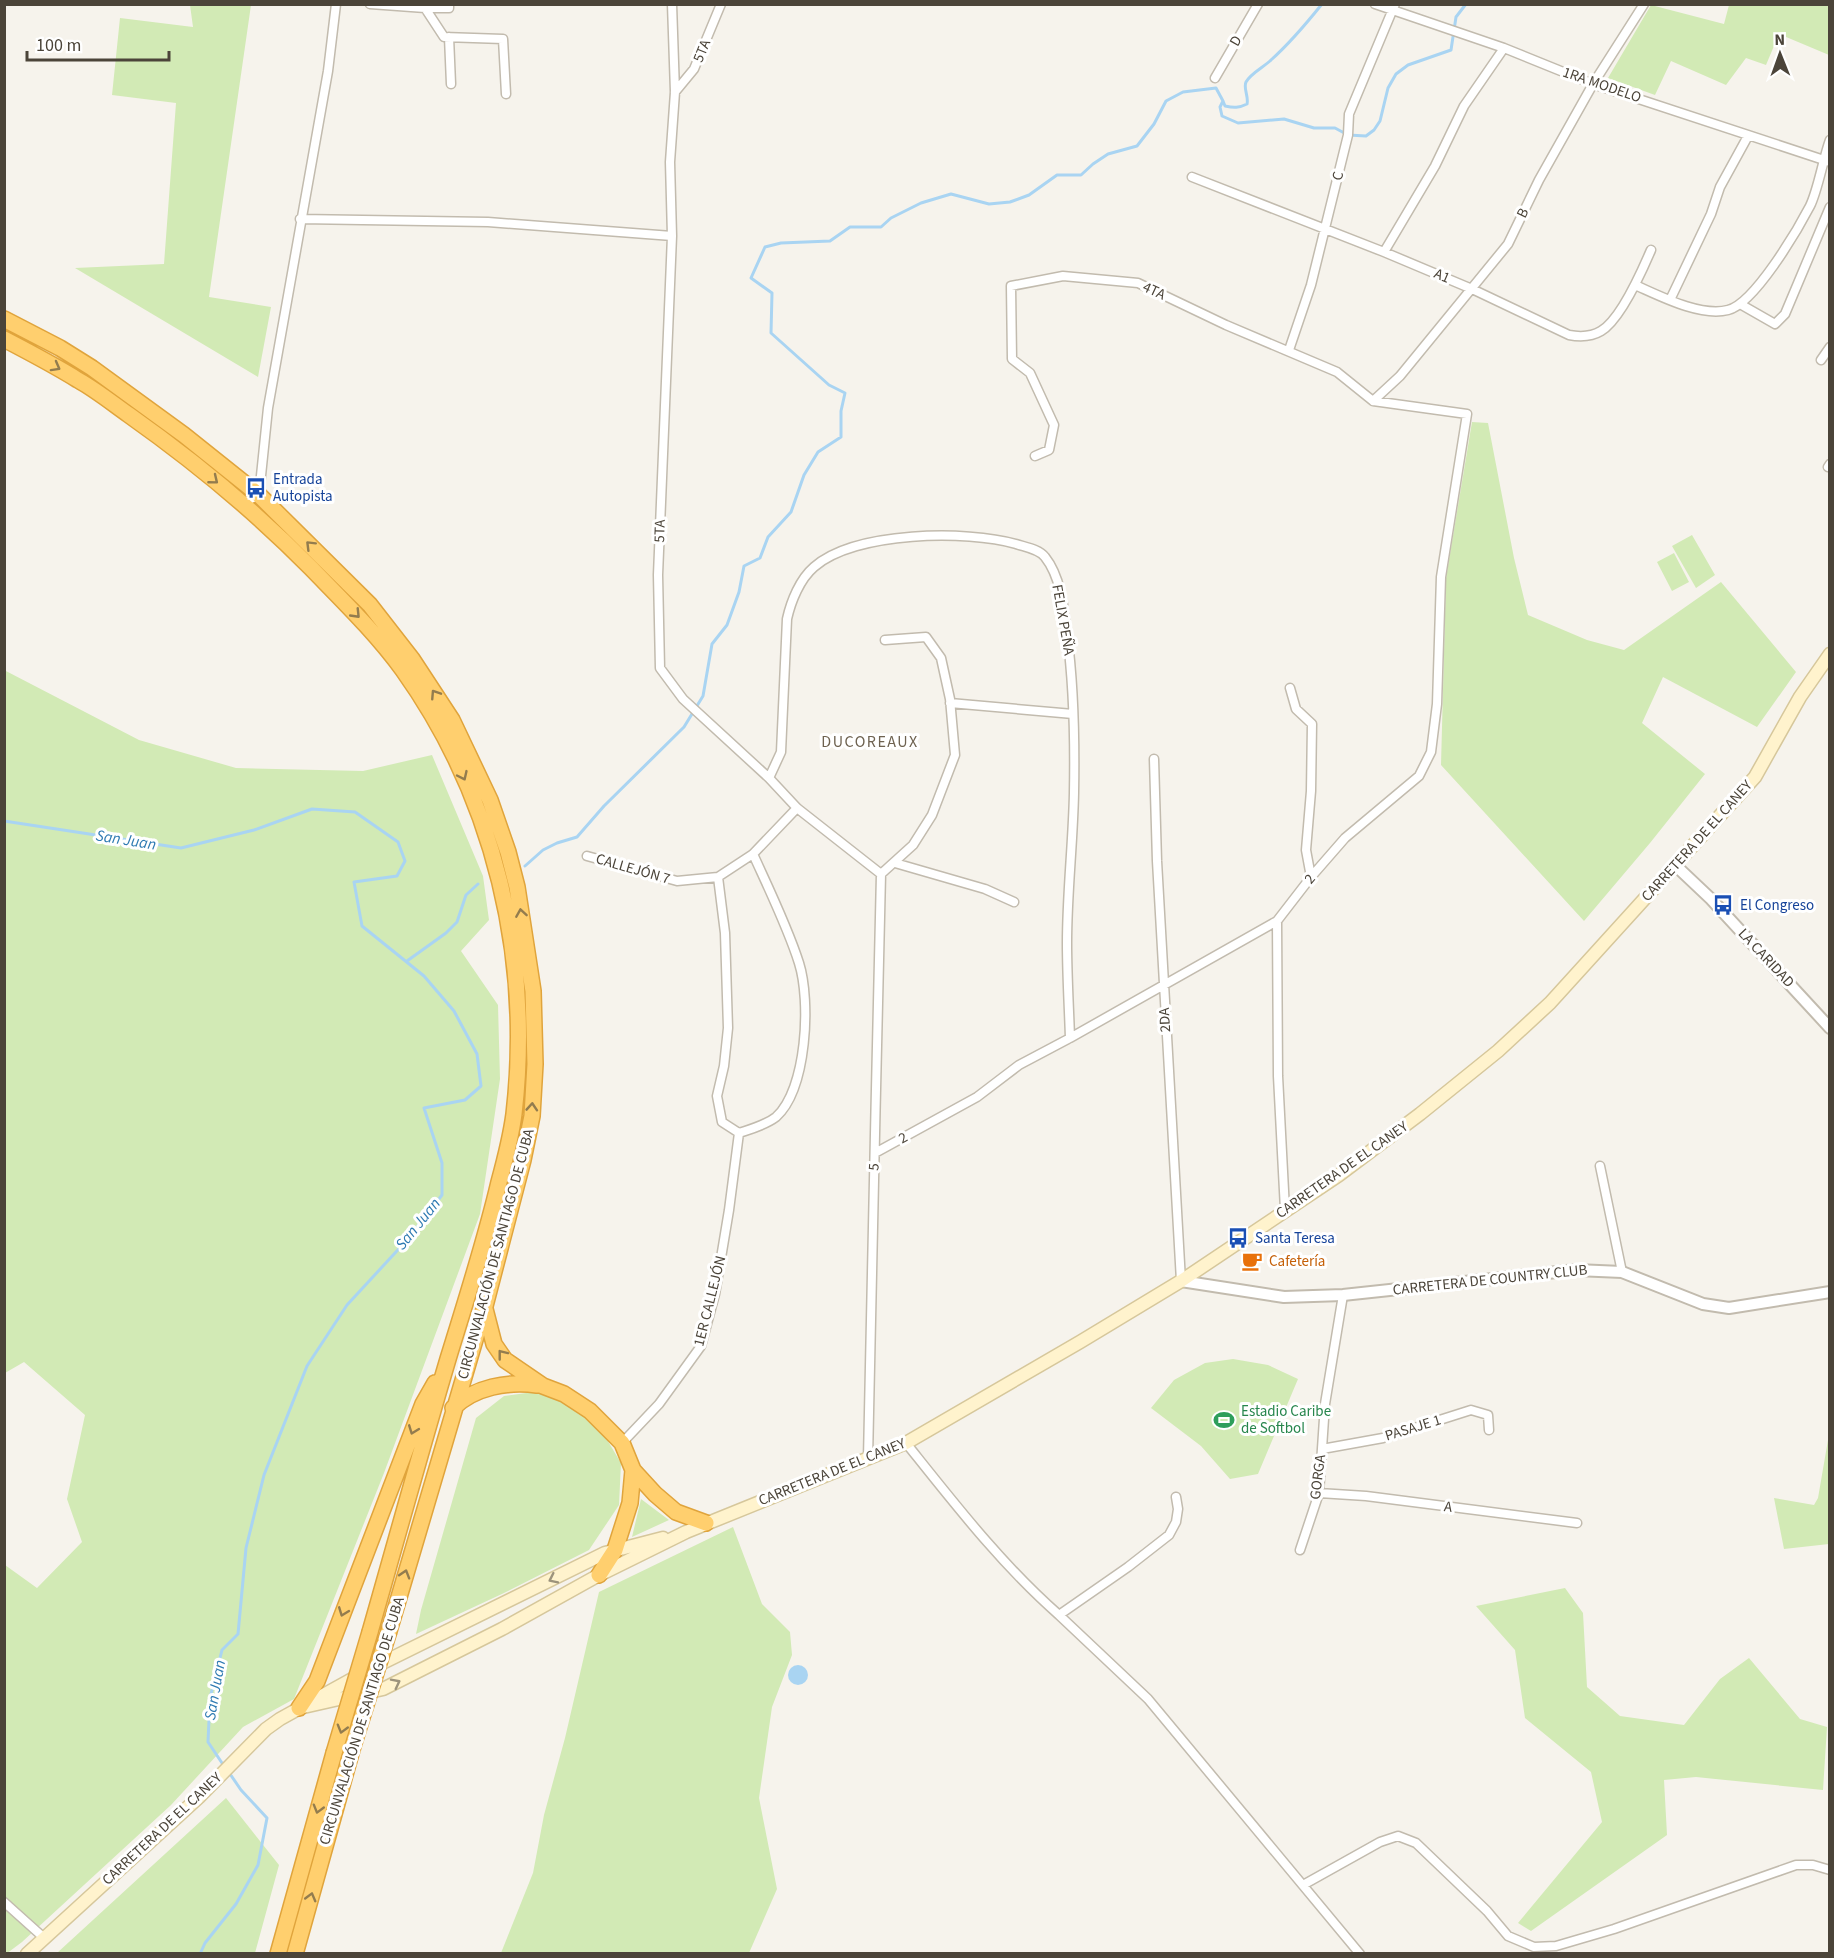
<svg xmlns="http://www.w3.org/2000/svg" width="1834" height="1958" font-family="'Source Sans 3',sans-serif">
  <rect width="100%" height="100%" fill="#f6f3ec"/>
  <path fill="#d2eab5" d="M190,5H251L209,297L271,307L258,377L75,268L164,264L176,103L112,95L120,18L193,27Z
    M1651,5L1724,24L1729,5H1829V55L1779,34L1766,65L1746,58L1726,85L1671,61L1655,95L1608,78Z
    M1472,422L1488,423L1514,558L1528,615L1587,640L1624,650L1721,582L1796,672L1757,727L1663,677L1642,723L1705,774L1650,843L1584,921L1441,765L1446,578Z
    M1692,535L1715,575L1696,588L1672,546Z
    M1674,553L1689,582L1672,591L1657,562Z
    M4,670L139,740L236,768L363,771L432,755L483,876L489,920L461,951L498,1005L500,1079L480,1214L384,1473L294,1699L243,1727L171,1805L22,1942L6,1954L4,1953L5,1565L37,1588L82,1542L67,1499L85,1415L24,1362L5,1373Z
    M1233,1359L1268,1365L1298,1379L1258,1474L1230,1479L1201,1446L1151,1408L1174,1380L1205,1363Z
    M541,1391L571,1404L603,1433L621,1463L619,1505L589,1550L504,1593L416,1634L421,1610L476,1418L504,1396Z
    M1829,1405V1544L1784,1549L1774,1498L1814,1505L1818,1498L1828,1440Z
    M641,1499L669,1520L632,1537Z
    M733,1527L762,1604L790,1632L792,1655L772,1707L759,1798L777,1889L749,1953H501L533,1873L544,1815L565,1738L599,1592Z
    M1565,1588L1583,1613L1587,1687L1620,1716L1684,1725L1720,1679L1749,1658L1800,1719L1827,1727L1823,1790L1696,1777L1664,1780L1667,1835L1531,1931L1518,1923L1602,1822L1591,1772L1525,1718L1515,1650L1476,1606Z
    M226,1798L279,1865L255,1953H57Z"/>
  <path fill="#a9d4f2" d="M788 1675a10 10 0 1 1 20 0a10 10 0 1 1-20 0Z"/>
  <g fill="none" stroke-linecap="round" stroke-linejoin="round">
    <path stroke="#a9d4f2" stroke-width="3" d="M1223,101L1225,106C1234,108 1239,108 1247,104C1249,97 1243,88 1246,82C1251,73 1264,67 1271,60C1290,43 1306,24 1322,4
      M4,821L181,848L254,830L312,809L355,812L398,842L405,861L397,876L354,882L362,926L424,976L454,1011L477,1054L481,1086L465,1100L424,1108L442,1163V1195L407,1240L347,1305L307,1366L264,1475L246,1548L238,1634L222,1650L210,1698L208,1742L224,1766
      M525,866L543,850L557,843L577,837L604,806L684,727L703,696L712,644L727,625L739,592L744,566L760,558L768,537L791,512L804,475L818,452L841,437V411L845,393L829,385L771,333L772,293L751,278L765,247L781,243L830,241L850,227H881L891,218L921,203L951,194L989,204L1010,202L1029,195L1057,175H1081L1093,164L1108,154L1137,146L1154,124L1166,101L1183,92L1216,88L1223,101L1220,107L1222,116L1238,123L1284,119L1314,128H1335L1348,135L1366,136L1374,130L1380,121L1388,88L1396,74L1408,65L1451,50L1456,17L1466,4
      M407,961L446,933L457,922L466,895L478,884
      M200,1954L205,1943L236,1904L258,1865L267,1818L241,1790L228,1771"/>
    <g stroke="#c2bbae" stroke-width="11">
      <path id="minor" d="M370,4L425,8L444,37L503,39L506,94
        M672,4L675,92L670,162L672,236L658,575L660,668L683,699L769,778L797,808L881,874
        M1375,4L1504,48L1593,84L1830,162
        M425,8H449V4
        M449,37L451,84
        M1215,78L1258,4
        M675,92L694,69L721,4
        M1192,177L1384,252L1472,289L1569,335C1580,337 1591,337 1601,331C1620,320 1642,271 1651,250
        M300,219L488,222L672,236
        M1384,252L1435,166L1464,106L1504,48
        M1635,285C1660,296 1700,317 1728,310C1754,304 1797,231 1810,206C1818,190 1823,159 1830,140
        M1670,300L1711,214L1720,187L1748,136
        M1740,304L1775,324L1785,314L1830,207
        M1289,350L1311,285L1348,135L1349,114L1395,4
        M1821,360L1830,347
        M1373,401L1400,376L1508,244L1539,180L1593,84L1644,4
        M1828,467L1830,464
        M243,503L259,495L268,408L328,71L336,4
        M1290,688L1296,709L1312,724L1311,791L1306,850L1311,877
        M950,703L1073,714
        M1154,759L1157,861L1181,1281
        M769,778L781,752L787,619C791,601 800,579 814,567C855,531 967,530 1016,544C1025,547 1039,549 1045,557C1061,577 1064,609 1067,634C1074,687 1075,740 1074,793C1073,843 1067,893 1067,943C1067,975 1069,1007 1070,1038
        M587,856L677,881L718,877L753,854L797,808
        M895,863L985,889L1014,902
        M881,874L913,845L932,815L955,755L950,699L941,658L926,637L885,640
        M718,877L725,933L728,1028L724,1066L717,1096L722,1122L739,1133
        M1277,921L1278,1076L1285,1210
        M739,1133C751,1129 766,1125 776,1117C807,1089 811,1001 799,963C788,928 768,887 753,854
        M875,1153L977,1097L1019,1065L1070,1038L1277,921L1311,877L1345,838L1419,776L1431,752L1437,704L1441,577L1467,414L1373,401L1337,372L1226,325L1138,283L1063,276L1011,286L1012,359L1030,373L1054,425L1049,450L1035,456
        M1600,1166L1622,1272
        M622,1443L659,1404L701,1346L715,1294L729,1210L739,1133
        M906,1443C954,1503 1001,1564 1059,1615
        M1322,1449L1383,1438L1471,1410L1488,1415L1489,1430
        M868,1459C871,1264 877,1069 881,874
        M1319,1493L1366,1496L1577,1523
        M1176,1497L1178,1509L1176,1522L1169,1535L1128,1567L1059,1615L1148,1699L1360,1954
        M1300,1550L1319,1493L1325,1404L1343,1295
        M1303,1885L1380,1842L1398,1836L1416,1843L1487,1911L1508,1936L1534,1947L1556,1946L1614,1929L1796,1865H1813L1830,1870
        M4,1902L43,1937"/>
    </g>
    <g stroke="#c2bbae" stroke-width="14">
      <path id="tertiary" d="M1675,865L1711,899L1830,1028
        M1181,1281L1284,1297L1343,1295L1576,1270L1622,1272L1703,1304L1729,1308L1830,1292"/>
    </g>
    <g stroke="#d6c79b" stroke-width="15">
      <path id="secondary" d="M299,1708L383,1689L502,1629L599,1575L686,1532L906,1443L1080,1342L1181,1281L1339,1175L1420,1114L1498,1051L1550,1003L1755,777L1800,697L1830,654
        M27,1954L199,1797L266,1729L280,1719L374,1667L605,1553L663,1538"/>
    </g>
    <g stroke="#e0a43c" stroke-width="18">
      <path id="motorway" d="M4,319L60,348L92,368L184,435L259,495L370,605L412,659L452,720L490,800L508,852L517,887L533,991L535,1064L532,1116L523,1160L485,1306L389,1631
        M4,339C29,352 54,365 78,380C96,390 112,403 129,415C194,461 255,511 311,568C343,601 376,633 403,670C495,799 532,958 514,1114C511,1137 505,1160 499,1182C485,1242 466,1300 448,1359C421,1450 396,1541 370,1632
        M485,1309L494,1344L505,1360L543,1386L564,1394L590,1411L622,1443L633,1470L630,1503L615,1550L599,1575
        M453,1408C474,1387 508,1381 537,1385
        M633,1470L655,1494L676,1512L706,1523
        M299,1708L317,1681L423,1404L435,1383
        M278,1954L334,1753
        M295,1954L353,1746"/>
    </g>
    <use href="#minor" stroke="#fff" stroke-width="8"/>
    <use href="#tertiary" stroke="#fff" stroke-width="10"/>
    <use href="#secondary" stroke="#fff3cd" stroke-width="12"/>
    <use href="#motorway" stroke="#ffcf6e" stroke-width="15"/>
    <g stroke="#e0a43c" stroke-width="18" stroke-linecap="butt">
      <path id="motorway-bridge" d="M353,1746L389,1631
        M334,1753L370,1632"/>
    </g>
    <use href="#motorway-bridge" stroke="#ffcf6e" stroke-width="15"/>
  </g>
  <defs><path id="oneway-chevron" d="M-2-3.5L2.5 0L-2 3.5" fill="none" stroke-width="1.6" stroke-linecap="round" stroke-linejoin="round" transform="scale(1.5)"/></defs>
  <g stroke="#937c4e">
    <use href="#oneway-chevron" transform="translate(56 367) rotate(29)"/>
    <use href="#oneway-chevron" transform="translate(214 480) rotate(39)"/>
    <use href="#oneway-chevron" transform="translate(310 545) rotate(-135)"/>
    <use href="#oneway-chevron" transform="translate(356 614) rotate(46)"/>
    <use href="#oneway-chevron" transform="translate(435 694) rotate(-123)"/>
    <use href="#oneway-chevron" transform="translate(463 776) rotate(65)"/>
    <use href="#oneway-chevron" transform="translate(521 913) rotate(-99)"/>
    <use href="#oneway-chevron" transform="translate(532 1107) rotate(-86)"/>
    <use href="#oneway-chevron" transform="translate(502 1354) rotate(-128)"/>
    <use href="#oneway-chevron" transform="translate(413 1430) rotate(111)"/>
    <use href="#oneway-chevron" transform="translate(405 1574) rotate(-73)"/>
    <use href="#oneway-chevron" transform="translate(343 1612) rotate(111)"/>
    <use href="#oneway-chevron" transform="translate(342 1729) rotate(106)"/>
    <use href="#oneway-chevron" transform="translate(318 1809) rotate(106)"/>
    <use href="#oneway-chevron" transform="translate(311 1897) rotate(-75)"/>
  </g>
  <g stroke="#9c937c">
    <use href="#oneway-chevron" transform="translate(553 1579) rotate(154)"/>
    <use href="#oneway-chevron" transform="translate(396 1683) rotate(-27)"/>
  </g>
  <defs>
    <g id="bus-bare" transform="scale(1.62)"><path d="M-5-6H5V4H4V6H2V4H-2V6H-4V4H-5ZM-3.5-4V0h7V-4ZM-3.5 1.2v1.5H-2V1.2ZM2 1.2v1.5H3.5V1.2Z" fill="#1a4fb4" stroke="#fff" stroke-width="2.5" paint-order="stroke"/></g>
    <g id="cafe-bare" transform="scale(1.62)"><path d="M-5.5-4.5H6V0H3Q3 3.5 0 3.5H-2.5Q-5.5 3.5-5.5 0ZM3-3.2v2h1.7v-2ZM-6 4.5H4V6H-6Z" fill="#e8710a" stroke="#fff" stroke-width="2.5" paint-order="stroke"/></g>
    <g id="stadium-bare" transform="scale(1.62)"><path d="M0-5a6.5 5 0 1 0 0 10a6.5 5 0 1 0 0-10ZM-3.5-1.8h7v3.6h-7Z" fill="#2e9e5b" stroke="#fff" stroke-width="2.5" paint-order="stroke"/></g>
  </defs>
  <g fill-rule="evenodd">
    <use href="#bus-bare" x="256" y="488"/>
    <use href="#bus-bare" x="1723" y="905"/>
    <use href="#bus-bare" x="1238" y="1238"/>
    <use href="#cafe-bare" x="1252" y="1261"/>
    <use href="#stadium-bare" x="1224" y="1420"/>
  </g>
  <g text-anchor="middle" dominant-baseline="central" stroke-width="6" stroke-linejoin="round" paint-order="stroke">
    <g font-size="15" fill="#4b4439" stroke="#fff">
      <text transform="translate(1236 41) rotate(-60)">D</text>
      <text transform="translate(702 51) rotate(-68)">5TA</text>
      <text transform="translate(1602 85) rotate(19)">1RA MODELO</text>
      <text transform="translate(1338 176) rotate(-77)">C</text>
      <text transform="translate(1523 213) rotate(-64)">B</text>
      <text transform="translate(1442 276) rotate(23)">A1</text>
      <text transform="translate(1154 291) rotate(25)">4TA</text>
      <text transform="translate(660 531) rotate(-88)">5TA</text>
      <text transform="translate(1063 620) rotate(80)">FELIX PEÑA</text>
      <text transform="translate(1697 841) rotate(-48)">CARRETERA DE EL CANEY</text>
      <text transform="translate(633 869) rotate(16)">CALLEJÓN 7</text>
      <text transform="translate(1310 879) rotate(-50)">2</text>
      <text transform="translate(1766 958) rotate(47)">LA CARIDAD</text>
      <text transform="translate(1165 1020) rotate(-93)">2DA</text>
      <text transform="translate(903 1138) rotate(-29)">2</text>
      <text transform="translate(874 1167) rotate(-86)">5</text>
      <text transform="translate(1342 1170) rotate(-35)">CARRETERA DE EL CANEY</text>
      <text transform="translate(496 1254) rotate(-75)">CIRCUNVALACIÓN DE SANTIAGO DE CUBA</text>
      <text transform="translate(1490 1280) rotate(-6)">CARRETERA DE COUNTRY CLUB</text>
      <text transform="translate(710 1301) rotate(-76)">1ER CALLEJÓN</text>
      <text transform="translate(1413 1428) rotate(-17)">PASAJE 1</text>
      <text transform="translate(832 1472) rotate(-22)">CARRETERA DE EL CANEY</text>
      <text transform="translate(1318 1477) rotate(-83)">GORGA</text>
      <text transform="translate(1448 1507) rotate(7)">A</text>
      <text transform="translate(362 1721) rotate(-73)">CIRCUNVALACIÓN DE SANTIAGO DE CUBA</text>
      <text transform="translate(162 1829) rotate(-43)">CARRETERA DE EL CANEY</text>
    </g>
    <g font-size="15" fill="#164399" stroke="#fff" text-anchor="start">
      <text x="273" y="479">Entrada<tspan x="273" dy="17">Autopista</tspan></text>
      <text x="1740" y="905">El Congreso</text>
      <text x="1255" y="1238">Santa Teresa</text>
    </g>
    <g font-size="15" fill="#c56008" stroke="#fff" text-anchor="start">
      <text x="1269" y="1261">Cafetería</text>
    </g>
    <g font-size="15" fill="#27864d" stroke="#fff" text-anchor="start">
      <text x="1241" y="1411">Estadio Caribe<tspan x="1241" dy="17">de Softbol</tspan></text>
    </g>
    <g font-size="16" letter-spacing="1.5" fill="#6e6250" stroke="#fff">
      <text x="870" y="742">DUCOREAUX</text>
    </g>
    <g font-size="16" font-style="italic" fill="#2e7ab2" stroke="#fff">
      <text transform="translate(126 840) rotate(9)">San Juan</text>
      <text transform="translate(418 1224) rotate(-51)">San Juan</text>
      <text transform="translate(215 1690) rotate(-80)">San Juan</text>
    </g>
  </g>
  <rect width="1834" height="1958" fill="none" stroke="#4b4439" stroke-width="12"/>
  <g transform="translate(1780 54) rotate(359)" stroke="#ffffff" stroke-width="4.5" paint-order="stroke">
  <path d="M0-4.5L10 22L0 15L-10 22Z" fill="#4b4439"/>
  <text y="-9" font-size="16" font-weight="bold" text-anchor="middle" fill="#4b4439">N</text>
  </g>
  <path d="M27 51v9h142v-9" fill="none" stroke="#4b4439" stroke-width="3"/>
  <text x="36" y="51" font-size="18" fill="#4b4439" stroke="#ffffff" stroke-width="4.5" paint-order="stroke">100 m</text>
</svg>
